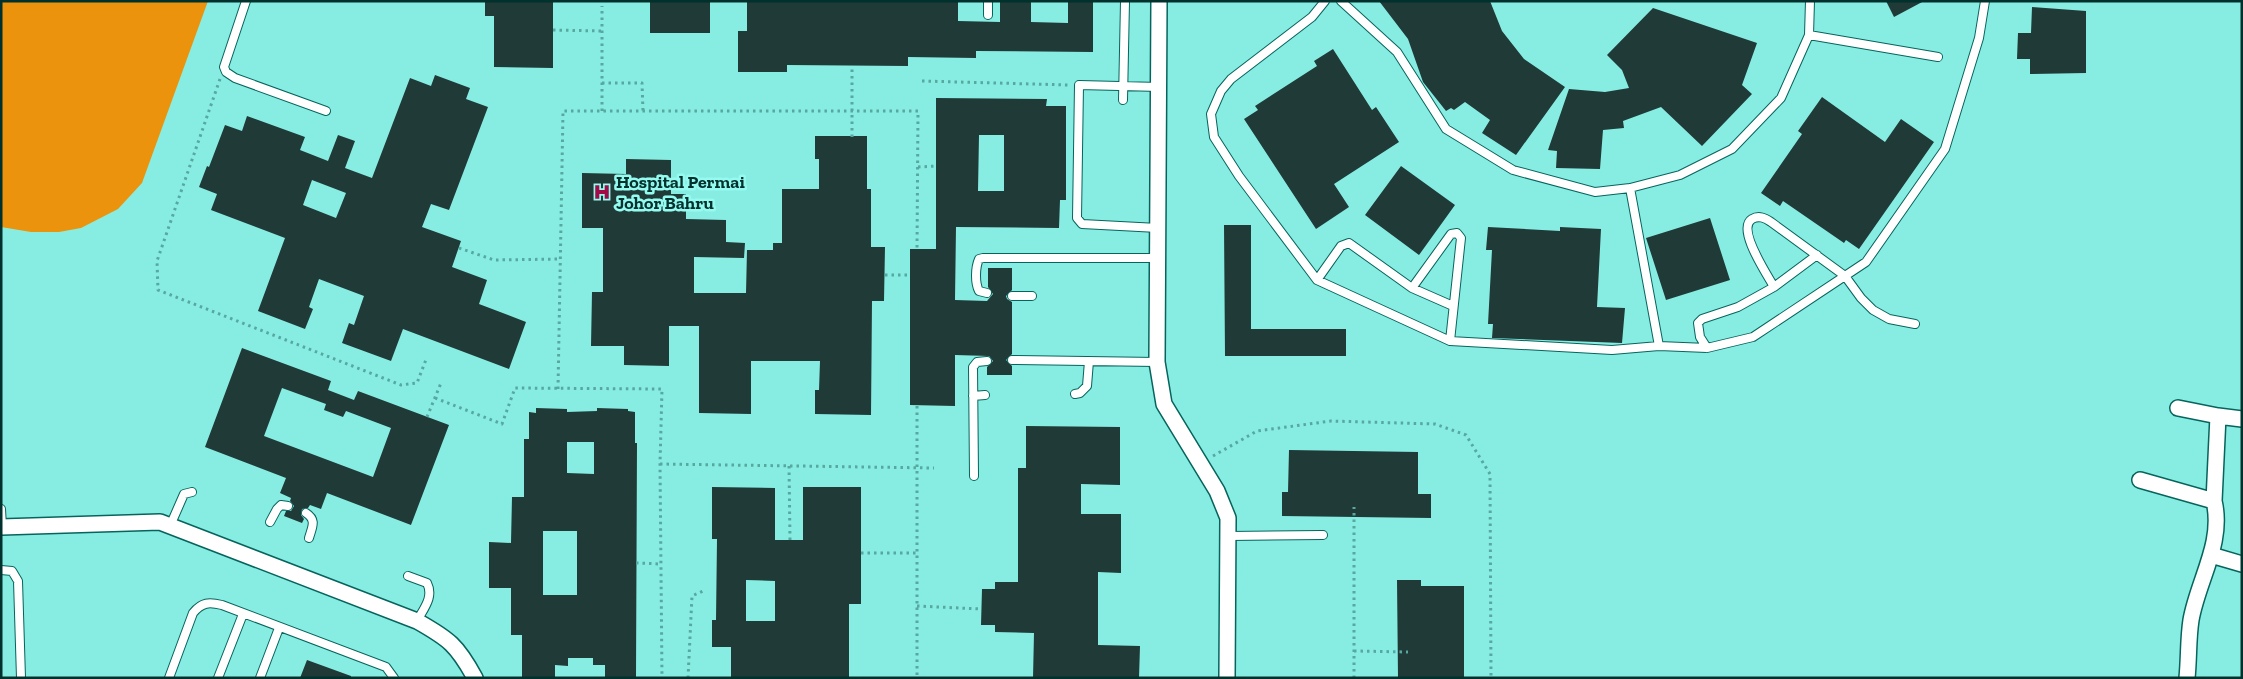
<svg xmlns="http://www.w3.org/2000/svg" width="2243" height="679" font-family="'Zilla Slab',serif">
  <rect width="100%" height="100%" fill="#87ede3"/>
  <path fill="#eb930d" d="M1,1H208L142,183L118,209L81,228L59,232H31L1,227Z"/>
  <path fill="#203a37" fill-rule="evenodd" d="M485,1H553V68L494,67V16H485Z
    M650,1H710V33H650Z
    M747,1H958V21L1000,22V1H1031V22L1068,23V1H1093V52L976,51V58L908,57V66L787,65V72H738V31H747Z
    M1379,1H1490L1502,31L1524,59L1565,87L1516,155L1482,133L1490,120L1465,102L1454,110L1451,108L1446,111L1423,82L1408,39Z
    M1886,1H1924L1894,17Z
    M2032,7L2086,11V73L2030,74V59H2017L2018,33H2031Z
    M1653,8L1757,43L1742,85L1752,94L1702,146L1661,107L1623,121L1624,128L1603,130L1600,169L1556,168L1557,151L1548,150L1569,89L1605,92L1629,88L1622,70L1607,55Z
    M1333,49L1372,110L1376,107L1399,142L1334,184L1349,207L1316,229L1244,119L1258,110L1255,106L1317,66L1314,61Z
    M435,75L470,88L466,99L488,107L449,210L431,204L422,227L461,241L452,267L487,280L479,304L526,322L509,369L403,329L391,361L342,343L349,323L354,325L364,296L319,279L309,307L313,309L305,329L258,311L285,238L211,210L217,194L199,187L207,166L209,167L225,125L242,131L247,116L305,137L300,150L328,161L338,135L355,141L345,168L372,178L410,78L431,86ZM312,180L346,193L336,218L303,205Z
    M1822,97L1885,142L1901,119L1934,142L1859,249L1846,240L1844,243L1783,201L1780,206L1761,193L1802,134L1798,131Z
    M936,98L1047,99L1046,106H1066V200H1060L1059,228L956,227L955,300L987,301L993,294L988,287V268H1012V290L1006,296L1007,299L1012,302V354L1006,360L1012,366V375H987V367L993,361L989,356L955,355V406L910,405V249H936ZM979,135H1004V191H978Z
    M815,136H867V189H871V247H885L884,301H872L871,415L815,414V390H819L820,361H751V414L699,413V326H669V366L624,365V346H591L592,292H603V228H582V173L626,174V159L671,160V194H686V219L726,220V242L745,243L744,258L694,257V293H746L747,250H773V243H782V189H819V159H815Z
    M1401,166L1455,205L1419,255L1365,215Z
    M1710,218L1730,280L1666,300L1646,238Z
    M1224,225H1251V329H1346V356H1225Z
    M1488,227L1560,231V227L1601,229L1597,307L1625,308L1622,343L1492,338L1493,324H1488L1492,250H1486Z
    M242,348L331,381L328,390L354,400L358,391L449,425L411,525L327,493L321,509L310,505L308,508L302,509L301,515L304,519L302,523L284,516L286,511H291L294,506L290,501L291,498L280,493L286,478L205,447ZM282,388L326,404L324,410L343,417L346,411L391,428L373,477L264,436Z
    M536,408L567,409V412L597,411V408L628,409V411L635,412V443H637L636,678H605V665H593V658H568V666L555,665V678H522V635H511V588H489V542L511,543L512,497H524V439H529V412L536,413ZM567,442H594V474L567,473ZM543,531H577V595H543Z
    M1026,426L1120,427V485L1081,484V514H1121V573L1098,572V645L1140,646L1139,678H1033L1034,633L995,632V625H981L982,589H995V582H1018V468H1026Z
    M1289,450L1418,452V494H1431V518L1282,516V492H1288Z
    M712,487L775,488V540H803V487H861V604H849V678H731V647H712V620H716L717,539H712ZM746,580L775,581V621H746Z
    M1397,580H1421V586H1464V678H1398Z
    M307,660L351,676V678H300Z"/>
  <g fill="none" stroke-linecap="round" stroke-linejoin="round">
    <g stroke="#06645d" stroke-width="10">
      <path id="service" d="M246,1L224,67L226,72L235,78L326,111
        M1325,1L1312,17L1231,79L1221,91L1211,114L1214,137L1239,176L1317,280L1450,341L1612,350L1659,346L1707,348L1753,337L1866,262L1945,149L1979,38L1985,1
        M1341,1L1397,52L1446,129L1513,170L1595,192L1630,188L1680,175L1732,149L1781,98L1809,35L1810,1
        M988,15V1
        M1809,35L1938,57
        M1123,100L1125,1
        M1630,188L1659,346
        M1158,228L1082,224L1077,218L1079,85L1160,87
        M1817,255L1774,287C1767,274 1736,229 1752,219C1759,215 1765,218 1771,222L1845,276L1861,298L1873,310L1889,319L1915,324
        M1317,280L1341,246L1349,243L1412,288L1453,306
        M1412,288L1451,234L1457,233L1461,238L1450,341
        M987,293L979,291C975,283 975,268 979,259L983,258H1159
        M1012,296H1032
        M1707,348L1700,337L1698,323L1702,319L1738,307L1774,287
        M1012,360L1157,362
        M1075,394L1080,393L1087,386L1089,361
        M973,396L985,395
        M974,476L973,367L977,362L987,361
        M1,509L2,527
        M306,513C317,520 312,527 309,538
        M270,522L277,509L281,505L288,506
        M170,526L184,494L192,492
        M1229,536L1323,535
        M1,570L12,571L18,581L21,678
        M408,576L427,583C434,597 424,608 417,621
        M169,678L193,613C202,602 209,602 222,605L386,667L394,678
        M218,678L243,614
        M260,678L279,628"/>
    </g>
    <g stroke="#06645d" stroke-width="18">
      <path id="minor" d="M1159,1L1157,362L1164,404L1217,491L1228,518L1227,678
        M2178,408L2218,416
        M2140,480L2214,501C2224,543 2198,580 2191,620C2188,639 2189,659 2187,678
        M2214,501L2218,416L2242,419
        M1,527L160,522L417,621C449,639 457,645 475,678
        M2211,555L2242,564"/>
    </g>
    <path stroke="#56a8a0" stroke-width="3" stroke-dasharray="2.5 4" stroke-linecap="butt" d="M553,30L602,31
      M220,79L157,261L158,290L401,385L417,383L427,357
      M922,81L1069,85
      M602,83H642L643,111
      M602,111V6
      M852,137V66
      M918,167L936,166
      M459,248L494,260L561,259
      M885,275H910
      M558,389L563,111H918L917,249
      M435,398L502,424L515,388L662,389L660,464L662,678
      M917,406V678
      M427,417L441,383
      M1213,456L1257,431L1331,421L1435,424L1466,435L1490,474L1491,678
      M660,464L934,468
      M789,466L790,540
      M861,553H917
      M636,563L661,564
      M917,606L981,609
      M1354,651L1408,652
      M688,678L692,596L703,591
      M1354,678V507"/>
    <use href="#service" stroke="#fff" stroke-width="8"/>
    <use href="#minor" stroke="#fff" stroke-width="15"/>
  </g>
  <defs>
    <g id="hospital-bare" transform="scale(1.35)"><path d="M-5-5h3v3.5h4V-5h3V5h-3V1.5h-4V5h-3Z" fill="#a30b47" stroke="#95faf0" stroke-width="2.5" paint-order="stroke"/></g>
  </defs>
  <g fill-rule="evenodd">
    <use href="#hospital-bare" x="602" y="192"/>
  </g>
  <g text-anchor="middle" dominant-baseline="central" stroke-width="5" stroke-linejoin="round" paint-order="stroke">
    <g font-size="18" font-weight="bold" fill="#01312d" stroke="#95faf0" text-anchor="start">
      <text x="616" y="182">Hospital Permai<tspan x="616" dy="21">Johor Bahru</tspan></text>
    </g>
  </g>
  <rect width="2243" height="679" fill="none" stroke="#01312d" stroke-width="5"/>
</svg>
